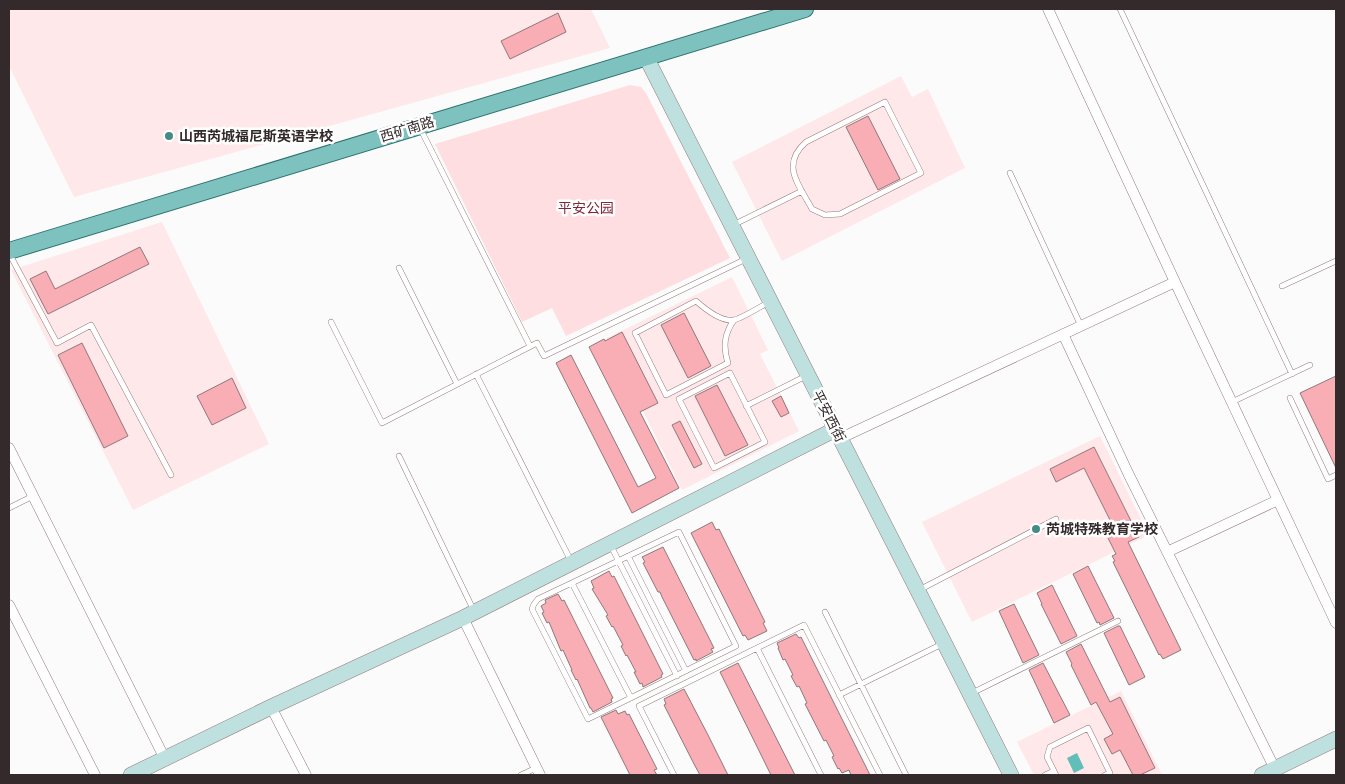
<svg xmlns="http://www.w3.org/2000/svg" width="1345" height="784" font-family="Arial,'Noto Sans SC',sans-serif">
  <rect width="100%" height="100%" fill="#fbfbfb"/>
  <path fill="#ffe8e9" d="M9,9H591L610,48L74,197L9,66Z
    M901,76L912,97L928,89L965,168L782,261L732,162Z
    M162,222L269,444L133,510L11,270Z
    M732,277L768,350L760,354L799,431L682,490L607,338Z
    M1100,436L1149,535L972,622L922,522Z
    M1121,691L1162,775H1034L1017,742Z"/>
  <path fill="#fedee0" d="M630,85L641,87L646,93L730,258L566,336L552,308L522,322L435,144Z"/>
  <path fill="#61beb8" d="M1077,753L1084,768L1074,773L1067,758Z"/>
  <path fill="#f9aeb5" stroke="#907779" d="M558,13L566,32L510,59L501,41Z
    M868,116L900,179L878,190L846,127Z
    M140,247L149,264L48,314L30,279L46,271L55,289Z
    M684,313L711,366L688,378L661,325Z
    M622,332L658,403L640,412L679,488L632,513L556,363L571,355L638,487L656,478L589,347L604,339L605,341Z
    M82,343L128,436L104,448L58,355Z
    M1336,376V468L1300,393Z
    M232,378L246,408L212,425L197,396Z
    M717,385L748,445L725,456L695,396Z
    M781,396L789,413L781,417L772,401Z
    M680,421L702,464L694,468L672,425Z
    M1094,447L1139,537L1128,542L1181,650L1163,659L1160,654L1159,655L1113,562L1115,561L1112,556L1116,554L1108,538L1117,534L1084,468L1056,482L1050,469Z
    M712,522L716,530L719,529L765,622L763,623L767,631L748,640L745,635L743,636L691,533Z
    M663,547L714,648L711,649L713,652L696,661V659L694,660L662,597L660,592H658L643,563L645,562L642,557Z
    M1088,566L1114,618L1100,625L1099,622L1097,623L1073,574Z
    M609,571L612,577L614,576L663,674L661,675L662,677L643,687L642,683L640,684L634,672H636L627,655L626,656L621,646L623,645L613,626L612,627L606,616L608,615L592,589L594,588L591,581Z
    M1052,585L1077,636L1061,644L1041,604H1042L1037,593Z
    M558,594L562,601L564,600L613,698L611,699L612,702L593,712L591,708H590L577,679L576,680L571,670H572L563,650L561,651L549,622L547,623L542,613L544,612L541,606L546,603L545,600Z
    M1014,604L1039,655L1023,663L999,611Z
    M1118,626H1120L1145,677L1129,685L1104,633Z
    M796,634L799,638L801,637L870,775H851L849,770L842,773L839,768L838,769L832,757L834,756L826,740L824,741L805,704L807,703L799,686L797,687L791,676L793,675L785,659L783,660L778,648H779L777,643Z
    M1081,644L1110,702L1120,697L1155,768L1140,775H1133L1120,750L1112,754L1104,739L1113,734L1096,702L1091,705L1071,665L1072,664L1066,652Z
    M738,663L795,775H771L720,672Z
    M1043,663L1070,715L1054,723L1029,670Z
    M684,689L708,735L728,775H700L694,764L664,705L666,704L664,699Z
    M616,710L618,714L625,711L627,715L629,714L657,769L654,770L657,775H630L601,717Z"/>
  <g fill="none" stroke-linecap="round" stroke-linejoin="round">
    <g stroke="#967c7e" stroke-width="6">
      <path id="lane" d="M1120,9L1292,374
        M885,102L921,173L840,214L825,215L812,209C799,185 780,165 806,142Z
        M420,128L530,346
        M1010,173L1081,326
        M733,225L802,191
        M9,253L57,343L91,325L171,475
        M399,268L457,384
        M1282,286L1336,261
        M734,320C724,334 723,347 728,363L666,395L635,333L696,301C705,309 721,322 734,320C740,319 762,306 769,302
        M331,322L382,423L537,343L544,356L746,259
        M730,373L765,442L714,468L679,399Z
        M476,374L571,561
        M1290,398L1328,479L1336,475
        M1232,402L1310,365
        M746,406L806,376
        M399,456L474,611
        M9,508L33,496
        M679,532L736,646L588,719L532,609L534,604L538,599Z
        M611,546L677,676
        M628,556L686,671
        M572,583L631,698
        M919,590L1056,519
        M825,612L906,775
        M757,648L821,775
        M972,693L1118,621
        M839,695L942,644
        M521,775L536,768
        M674,775L639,706L804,625L880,775
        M1045,775L1054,771
        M1056,775L1047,757L1050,747L1088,728L1110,773L1105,775"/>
    </g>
    <g stroke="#967c7e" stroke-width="11">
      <path id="street" d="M1048,9L1175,282L1336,623
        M1063,334L1128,473L1275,769
        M841,438L1175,282
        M9,448L165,759
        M1167,552L1278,500
        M9,605L95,775
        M463,618L540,775
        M271,707L306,775"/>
    </g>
    <g stroke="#967c7e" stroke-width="16">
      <path id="secondary" d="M646,57L918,591L1011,775
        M131,775L271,707L463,618L836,429
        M1262,775L1336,739"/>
    </g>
    <g stroke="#2c726f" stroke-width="18">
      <path id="primary" d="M9,251L805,9"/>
    </g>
    <use href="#lane" stroke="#fff" stroke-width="5"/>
    <use href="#street" stroke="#fff" stroke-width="10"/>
    <use href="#secondary" stroke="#bee0df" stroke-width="15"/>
    <use href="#primary" stroke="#7dc2bf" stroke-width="16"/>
  </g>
  <g fill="#448b87" stroke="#fff" stroke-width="2">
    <circle cx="169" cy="136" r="5"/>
    <circle cx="1036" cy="529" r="5"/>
  </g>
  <g text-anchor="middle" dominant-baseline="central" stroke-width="5" stroke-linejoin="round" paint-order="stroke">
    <g font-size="14" fill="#342a2b" stroke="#fff">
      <text transform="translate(407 129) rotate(-17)">西矿南路</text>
      <text transform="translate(829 416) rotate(63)">平安西街</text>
    </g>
    <g font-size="14" font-weight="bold" fill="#342a2b" stroke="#fff" text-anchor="start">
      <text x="179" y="136">山西芮城福尼斯英语学校</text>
      <text x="1046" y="529">芮城特殊教育学校</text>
    </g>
    <g font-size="14" fill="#7f2839" stroke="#fff">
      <text x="586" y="208">平安公园</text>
    </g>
  </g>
  <rect width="1345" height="784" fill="none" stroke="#342a2b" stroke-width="20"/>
</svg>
